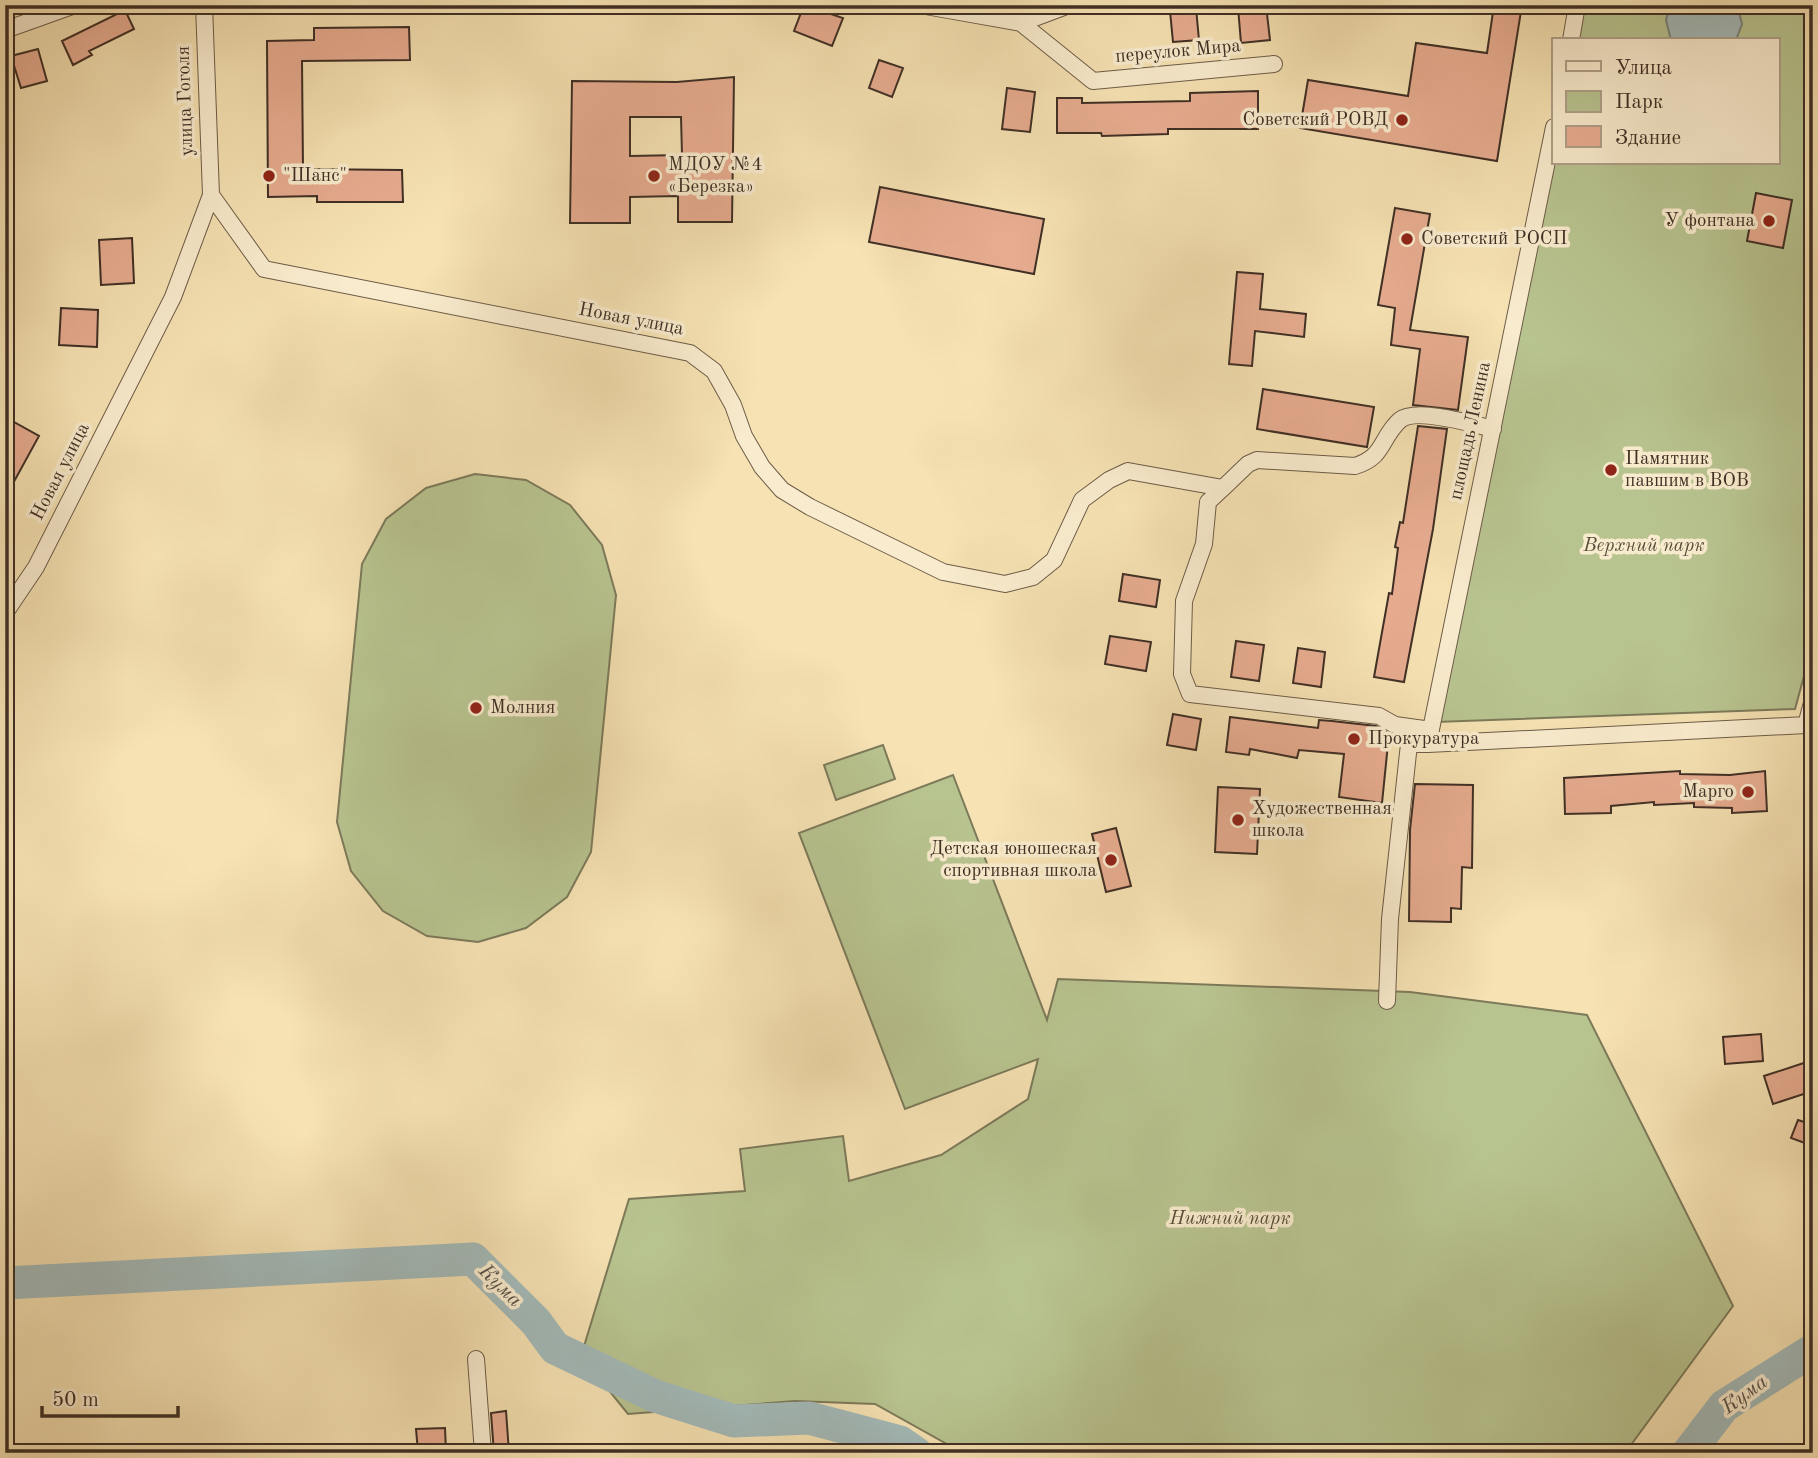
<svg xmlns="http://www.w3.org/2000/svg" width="1818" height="1458" font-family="'Old Standard TT',serif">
  <rect width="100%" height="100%" fill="#f6e2b3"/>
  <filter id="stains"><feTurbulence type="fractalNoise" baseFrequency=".00286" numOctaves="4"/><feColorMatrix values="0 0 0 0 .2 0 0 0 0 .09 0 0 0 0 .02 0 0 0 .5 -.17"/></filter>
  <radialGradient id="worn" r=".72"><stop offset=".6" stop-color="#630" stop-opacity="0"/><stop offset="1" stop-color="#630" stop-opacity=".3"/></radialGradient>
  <path fill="#b8c490" stroke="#7c7a5a" stroke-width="2" d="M1582,5H1813V643L1795,709L1436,722L1554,163H1778V40H1575Z
    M475,474L526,480L570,505L602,545L616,595L591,852L567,897L526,928L478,942L427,936L383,911L351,871L337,822L362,564L386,519L426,488Z
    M883,745L895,779L836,800L824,765Z
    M953,775L1047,1020L1058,979L1410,992L1587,1015L1733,1306L1625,1453H963L875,1404L795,1401L628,1414L581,1356L629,1199L745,1191L740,1149L843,1136L849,1181L941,1155L1028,1099L1038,1059L905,1109L799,833Z"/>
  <path fill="#a3bab9" stroke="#7b827e" stroke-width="2" d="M1670,5H1737L1742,24L1736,40H1671L1666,20Z"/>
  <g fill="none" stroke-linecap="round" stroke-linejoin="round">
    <path stroke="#a3bab9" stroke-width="33" d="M5,1283L473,1259L536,1322L555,1348L655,1396L734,1421L809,1418L900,1442L916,1453
      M1688,1453L1724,1406L1813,1350"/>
  </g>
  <path fill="#e7ac90" stroke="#3f2f25" stroke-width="2" fill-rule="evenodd" d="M804,5L843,18L832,46L794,31Z
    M1266,5L1270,40L1241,43L1238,7Z
    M1494,5H1522L1497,161L1300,128L1308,80L1408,96L1416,43L1487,53Z
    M1196,8L1199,40L1173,42L1170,11Z
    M125,10L134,29L89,51L92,55L73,65L62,41Z
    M409,27L410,60L302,61L303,169L402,170L403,202H317V196L268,197L267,41L314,40V28Z
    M38,49L47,81L21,88L11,56Z
    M879,60L903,68L892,97L869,88Z
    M734,77L732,222H678V196L630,197V223H570L572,81L677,82ZM630,117H681L682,155L630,156Z
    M1007,88L1035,92L1030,132L1002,129Z
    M1258,91V129H1168V134L1102,136L1101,133H1057V98H1082V103L1190,101V93Z
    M880,187L1044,219L1034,274L869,242Z
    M1756,193L1792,200L1783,248L1747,241Z
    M1395,208L1430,214L1410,330L1468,337L1458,410L1413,405L1420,349L1391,345L1395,308L1378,305Z
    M132,238L134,283L101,285L99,240Z
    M1237,272L1263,274L1260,309L1306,314L1304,337L1255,331L1252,366L1229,364Z
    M61,308L98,310L97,347L59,345Z
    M1263,389L1374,407L1367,447L1257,429Z
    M5,417L39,436L5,498Z
    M1418,426L1447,429L1433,529L1404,682L1374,677L1389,593L1392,594L1398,548L1395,547L1400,522L1403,523Z
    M1123,574L1160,580L1156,607L1119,601Z
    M1110,636L1151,642L1146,671L1105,664Z
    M1236,641L1264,645L1259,681L1231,677Z
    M1298,648L1325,652L1321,687L1293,683Z
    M1173,714L1201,719L1196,750L1167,745Z
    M1230,717L1318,728L1319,720L1332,721L1376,726L1389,734L1382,803L1339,797L1344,754L1299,750L1297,758L1250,749L1249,755L1226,752Z
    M1680,771V774L1730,775L1765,771L1767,811L1732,813V808L1694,807V803L1654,805V802L1611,806V813L1565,814L1564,778Z
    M1415,784L1473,785L1472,868L1462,867L1461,909L1451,908V922L1409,921L1410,830Z
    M1218,787L1260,789L1257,854L1215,852Z
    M1116,828L1131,886L1106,892L1092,834Z
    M1761,1034L1763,1061L1725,1064L1723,1037Z
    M1813,1060V1091L1773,1104L1764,1076Z
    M1798,1120L1813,1125V1146L1791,1138Z
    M506,1411L509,1452L494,1453L491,1413Z
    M445,1428L446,1451L418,1452L416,1429Z"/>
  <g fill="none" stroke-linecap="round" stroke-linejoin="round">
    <g stroke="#6d5c48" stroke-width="18">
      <path id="street" d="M204,5L211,195
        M920,5L1021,23L1069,5
        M1021,23L1093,81L1274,64
        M5,30L75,5
        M1571,40L1577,5
        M1223,488L1208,502L1204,544L1184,601L1182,674L1190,694L1379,716L1395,725L1431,730
        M5,613L36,567L173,297L211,195L264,269L690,353L714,371L733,405L744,436L762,467L782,490L810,507L943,572L1005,584L1033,577L1054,560L1082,500L1109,480L1128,471L1223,488L1248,464L1257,460L1355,466C1385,457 1380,438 1400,420C1416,407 1473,424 1493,429
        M1806,725L1813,699
        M1428,744L1806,725L1813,727
        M1387,1001L1390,919L1409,744H1428L1554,127
        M476,1359L483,1453"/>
    </g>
    <use href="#street" stroke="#f9ecce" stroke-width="16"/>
  </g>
  <g fill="#8f2418" stroke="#f9ecce" stroke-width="2.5">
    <circle cx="1402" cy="120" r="7"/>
    <circle cx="269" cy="176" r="7"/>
    <circle cx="654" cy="176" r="7"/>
    <circle cx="1769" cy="221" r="7"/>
    <circle cx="1407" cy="239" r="7"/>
    <circle cx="1611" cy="470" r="7"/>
    <circle cx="476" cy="708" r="7"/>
    <circle cx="1354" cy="739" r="7"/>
    <circle cx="1748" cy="792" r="7"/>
    <circle cx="1238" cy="820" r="7"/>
    <circle cx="1111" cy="860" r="7"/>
  </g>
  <g text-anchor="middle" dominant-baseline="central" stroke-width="7" stroke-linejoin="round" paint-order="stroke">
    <g font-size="19" fill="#3f2f25" stroke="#f9ecce">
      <text transform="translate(1178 52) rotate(-5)">переулок Мира</text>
      <text transform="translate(186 101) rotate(-92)">улица Гоголя</text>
      <text transform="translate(631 320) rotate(11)">Новая улица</text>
      <text transform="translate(1471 431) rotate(-78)">площадь Ленина</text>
      <text transform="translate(61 472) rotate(-63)">Новая улица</text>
    </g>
    <g font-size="19" fill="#3f2f25" stroke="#f9ecce" text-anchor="start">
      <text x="1388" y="120" text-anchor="end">Советский РОВД</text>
      <text x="668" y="165">МДОУ №4<tspan x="668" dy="22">«Березка»</tspan></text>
      <text x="283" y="176">"Шанс"</text>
      <text x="1755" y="221" text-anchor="end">У фонтана</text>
      <text x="1421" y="239">Советский РОСП</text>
      <text x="1625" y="459">Памятник<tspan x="1625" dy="22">павшим в ВОВ</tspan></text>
      <text x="490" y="708">Молния</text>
      <text x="1368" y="739">Прокуратура</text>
      <text x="1734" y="792" text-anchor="end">Марго</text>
      <text x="1252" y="809">Художественная<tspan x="1252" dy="22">школа</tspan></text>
      <text x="1097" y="849" text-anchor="end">Детская юношеская<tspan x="1097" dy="22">спортивная школа</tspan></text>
    </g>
    <g font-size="19" font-style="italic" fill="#574d3a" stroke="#f9ecce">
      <text x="1644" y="546">Верхний парк</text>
      <text x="1230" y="1219">Нижний парк</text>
    </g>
    <g font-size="21" font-style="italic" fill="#58524a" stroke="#f9ecce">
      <text transform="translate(500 1286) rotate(45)">Кума</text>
      <text transform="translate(1745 1395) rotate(-36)">Кума</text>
    </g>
  </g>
  <rect width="1818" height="1458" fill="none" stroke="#f6e2b3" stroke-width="28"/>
  <rect x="7" y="7" width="1804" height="1444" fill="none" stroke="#3f2f25" stroke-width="3.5"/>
  <rect x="14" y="14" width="1790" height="1430" fill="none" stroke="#3f2f25" stroke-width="2"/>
  <rect x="1552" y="38" width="228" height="126" fill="#f9ecce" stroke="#afa08a" stroke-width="2"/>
  <rect x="1566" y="61" width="35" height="10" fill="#f9ecce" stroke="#afa08a" stroke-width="2"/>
  <text x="1615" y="74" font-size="21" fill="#3f2f25">Улица</text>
  <rect x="1566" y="91" width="35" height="21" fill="#b8c490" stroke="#afa08a" stroke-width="2"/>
  <text x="1615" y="108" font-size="21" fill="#3f2f25">Парк</text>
  <rect x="1566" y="126" width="35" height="21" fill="#e7ac90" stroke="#afa08a" stroke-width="2"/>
  <text x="1615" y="144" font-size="21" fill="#3f2f25">Здание</text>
  <path d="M42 1406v10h136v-10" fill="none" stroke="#3f2f25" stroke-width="3.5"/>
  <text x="52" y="1406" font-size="21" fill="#3f2f25" stroke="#f9ecce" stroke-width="5" paint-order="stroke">50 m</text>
  <rect width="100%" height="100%" filter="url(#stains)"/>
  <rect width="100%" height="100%" fill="url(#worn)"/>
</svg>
